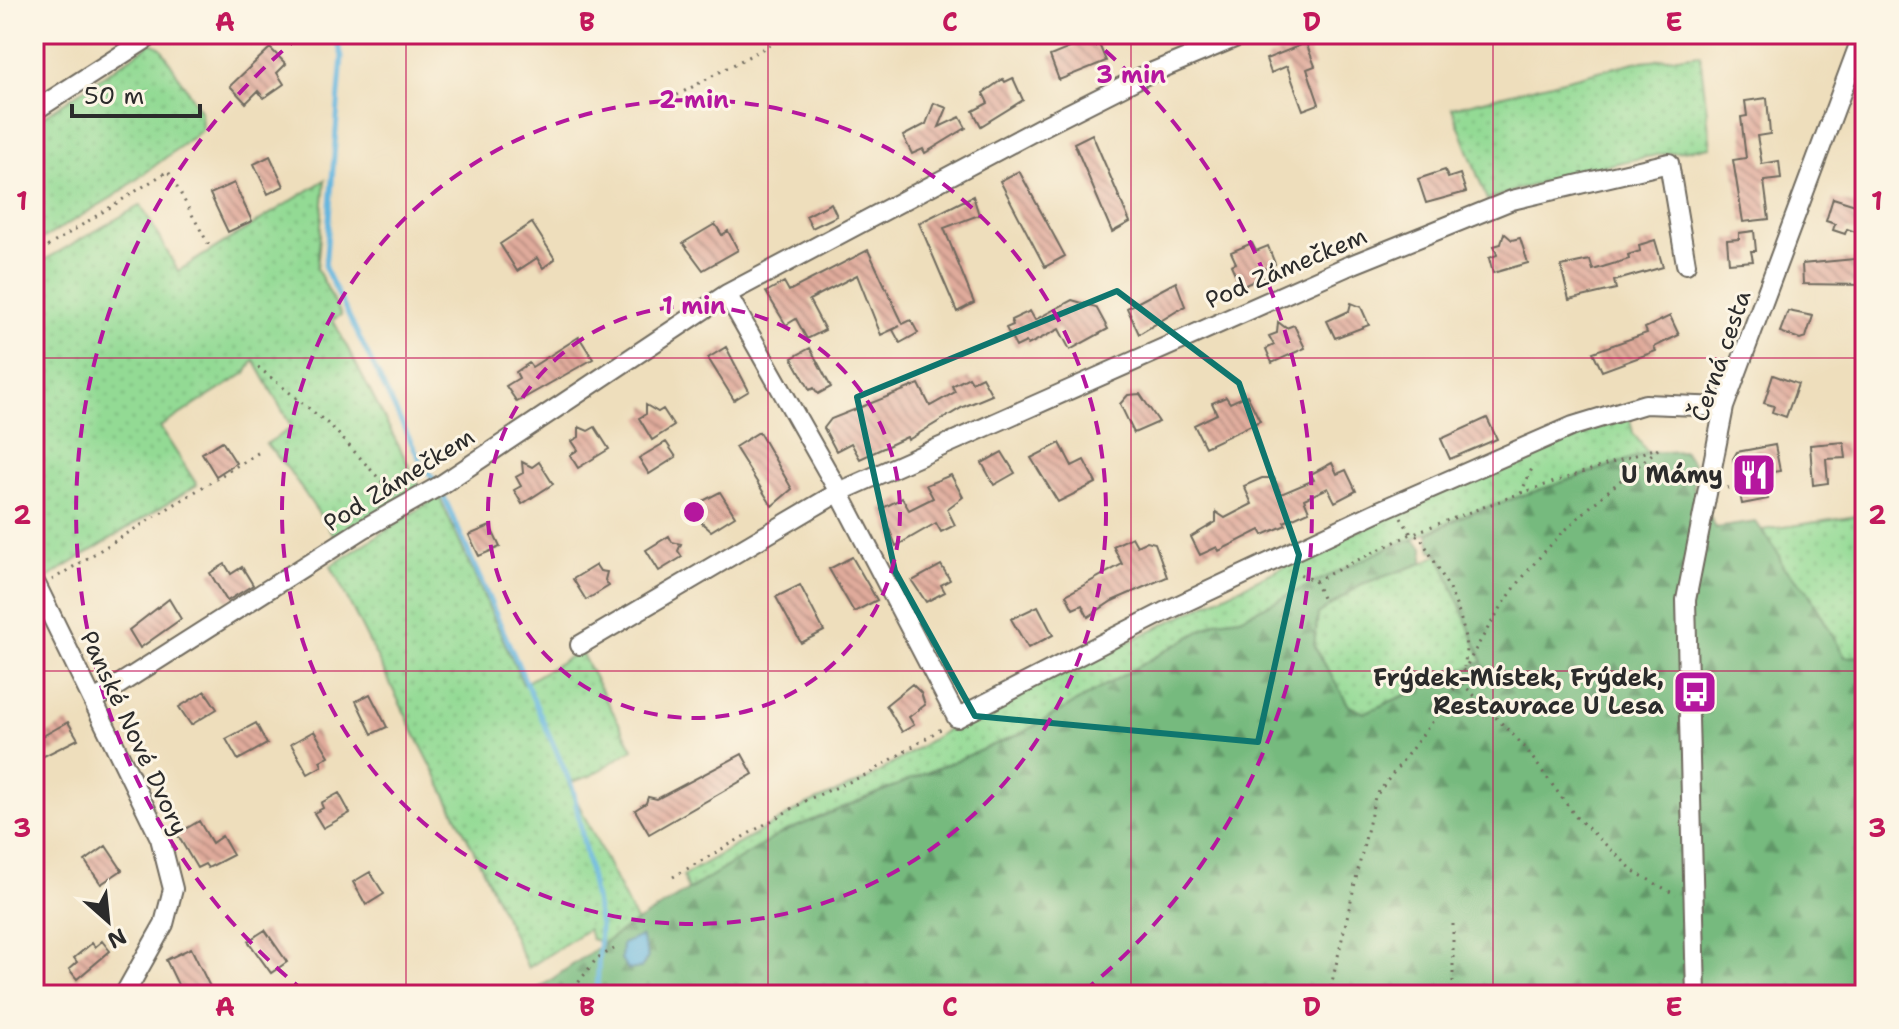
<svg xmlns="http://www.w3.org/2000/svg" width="1899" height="1029" font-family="'Shantell Sans',sans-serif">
  <defs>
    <pattern id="green-dots" width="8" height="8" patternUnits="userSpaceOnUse" patternTransform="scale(2)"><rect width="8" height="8" fill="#93da94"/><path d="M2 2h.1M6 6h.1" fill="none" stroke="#7fbb80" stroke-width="1.8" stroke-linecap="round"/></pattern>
    <pattern id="forest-firs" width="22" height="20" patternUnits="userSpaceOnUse" patternTransform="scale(2)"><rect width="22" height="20" fill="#76ba7e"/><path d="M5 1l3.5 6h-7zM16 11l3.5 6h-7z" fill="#619767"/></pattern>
    <pattern id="building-back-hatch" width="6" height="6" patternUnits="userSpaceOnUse" patternTransform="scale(2)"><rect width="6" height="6" fill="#e0ab9b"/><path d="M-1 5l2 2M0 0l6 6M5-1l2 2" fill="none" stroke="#b68b7f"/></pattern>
  </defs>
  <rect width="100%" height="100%" fill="#fcf5e5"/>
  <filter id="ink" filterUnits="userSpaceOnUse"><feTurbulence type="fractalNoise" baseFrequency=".0125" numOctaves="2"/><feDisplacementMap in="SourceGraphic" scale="16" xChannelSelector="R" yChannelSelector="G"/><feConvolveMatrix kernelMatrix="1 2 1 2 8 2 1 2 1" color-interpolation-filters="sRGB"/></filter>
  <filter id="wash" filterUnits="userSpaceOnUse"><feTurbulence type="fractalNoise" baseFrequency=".006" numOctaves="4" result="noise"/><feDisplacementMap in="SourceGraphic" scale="32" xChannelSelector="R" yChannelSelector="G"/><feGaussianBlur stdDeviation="1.8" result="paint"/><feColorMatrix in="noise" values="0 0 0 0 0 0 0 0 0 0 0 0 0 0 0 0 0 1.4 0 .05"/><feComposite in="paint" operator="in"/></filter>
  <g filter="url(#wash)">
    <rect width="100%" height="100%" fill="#eedebc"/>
    <path fill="url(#green-dots)" stroke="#5f8260" stroke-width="2" d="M152,43L161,48L201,112L202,130L116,195L34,244V123Z
      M1700,54L1711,147C1635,156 1559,175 1487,200L1452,108L1635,62Z
      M325,180L317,269L341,315L333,320L420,487L337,540L288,469L266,444L292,428L254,360L246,373L160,427L197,485L47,578L34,554V266L141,205L178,271Z
      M1865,306V507L1857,330Z
      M1629,415L1633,433L1648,453L1465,515L1240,618L1218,621L1020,734L782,833L689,893L683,876L804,806L868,779L955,725L1408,507Z
      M439,496L523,684L580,651L633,749L590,776L568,783L637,923L604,943L591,939L588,929L528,968L478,859L331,566Z
      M1865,515V656L1845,657L1807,590L1783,567L1763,530Z
      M1439,554L1484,661L1364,713L1349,706L1314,646L1318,614L1362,584L1423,563Z"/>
    <path fill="url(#forest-firs)" stroke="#507254" stroke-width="2" d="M1683,451L1693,463V486L1716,528L1756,522L1778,553L1783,567L1807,590L1845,657L1865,656V995H529L620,932L782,833L1020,734L1218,621L1240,618L1396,544L1414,540L1423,547V563L1362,584L1318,614L1314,646L1349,706L1364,713L1483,662L1439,554L1431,550L1428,534L1465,515L1648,453Z"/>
    <path fill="#63b6df" stroke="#477085" stroke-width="2" d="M641,936L648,957L641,968L629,970L621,960L622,944Z"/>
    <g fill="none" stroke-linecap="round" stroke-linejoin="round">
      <path stroke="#63b6df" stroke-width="5" d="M335,34L342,56L325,268L422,464L436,482
        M441,490L573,789L600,925L597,995"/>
    </g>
    <g id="blocks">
      <path fill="url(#building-back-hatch)" d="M1096,37L1106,61L1059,80L1050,56Z
        M1306,43L1315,66L1307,69L1319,104L1303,110L1287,66L1271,73L1266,59Z
        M270,48L286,64L277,73L284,84L264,98L258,91L246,103L230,86Z
        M1013,78L1023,100L981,126L973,111L988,103L983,93L1003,79L1005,82Z
        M1767,98L1770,134L1757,136L1762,164L1779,161L1781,179L1764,181L1769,219L1743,222L1733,160L1746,158L1741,117L1747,116L1745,101Z
        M934,103L947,108L939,127L960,117L966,128L925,153L923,149L912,154L903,136L926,124Z
        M1092,134L1130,222L1112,232L1074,143Z
        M270,156L284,186L268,194L254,164Z
        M1445,170L1448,178L1460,174L1466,192L1426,203L1418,179Z
        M1019,171L1065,256L1045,267L1000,181Z
        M234,183L252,221L228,232L210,194Z
        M973,196L979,215L944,228L974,303L957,312L919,223Z
        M1833,198L1865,208V235L1847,229L1845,234L1833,230L1835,224L1826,221Z
        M831,203L837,216L812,228L806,216Z
        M532,223L555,259L543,268L537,258L517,271L500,244Z
        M715,224L722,235L728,231L738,250L703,270L683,243Z
        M1754,231L1756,251H1751L1753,261L1729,263L1727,240L1739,239V233Z
        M1504,233L1512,240L1520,238L1528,263L1493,273L1489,258L1497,255L1494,246L1501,244Z
        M1655,240L1663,267L1614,281L1616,289L1569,300L1561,266L1590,260L1593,270L1629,259L1628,255L1640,251L1639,245Z
        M1252,243L1256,251L1268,246L1275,264L1260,270L1263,277L1241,287L1231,265L1236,263L1231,252Z
        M868,250L903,324L911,320L918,333L900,343L893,330L900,326L881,335L857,275L809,300L825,330L807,339L796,319L786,325L766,292L784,282L789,291Z
        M1865,258V285L1803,284L1802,264Z
        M1176,282L1185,306L1139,334L1127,308Z
        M1072,300L1096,307L1108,329L1070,350L1059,329L1028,345L1026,342L1016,347L1006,328L1013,325L1011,320L1030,311L1035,320Z
        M1351,303L1361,307L1369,325L1335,338L1327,321L1349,311Z
        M1788,311L1813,316L1806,337L1800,339L1780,332Z
        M1670,316L1679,335L1654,347L1656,351L1602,371L1593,352L1647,333L1645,328Z
        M1278,322L1286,328L1294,325L1305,348L1272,363L1266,349L1274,345L1269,336L1277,333Z
        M579,337L593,359L517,402L506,386L519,378L516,372L529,363L532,367Z
        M726,347L749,391L734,400L708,358Z
        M810,348L831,387L818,394L814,388L810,390L792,358Z
        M1773,375L1798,384L1786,417L1772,412L1774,406L1764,403Z
        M969,377L972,382L982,377L992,395L963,407L908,440L907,437L860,459L851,443L836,451L824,428L831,419L919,384L930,406L955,392L952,386Z
        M1140,394L1159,422L1134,433L1120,404L1128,395Z
        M1247,395L1260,421L1205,447L1194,425L1217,414L1212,403L1226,397L1230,403Z
        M646,405L658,412L663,409L674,426L652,440L639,418L646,414Z
        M1487,418L1497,439L1450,459L1441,439Z
        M579,427L588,431L595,427L609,449L578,468L570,455L578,450L572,441L579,437Z
        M759,432L792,489L772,506L735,447Z
        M222,441L236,463L216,476L202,453Z
        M666,442L676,457L649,474L639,458Z
        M1844,442L1846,458L1826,459L1828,483L1813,485L1810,445Z
        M1060,443L1072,466L1084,460L1096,483L1058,502L1031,458Z
        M1775,445L1780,471L1772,472L1773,477L1769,478L1772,487L1766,489L1768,499L1742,504L1733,459L1737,452Z
        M1002,452L1015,473L994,485L982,463Z
        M522,462L532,467L539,462L553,484L522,504L514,490L521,486L516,477L523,473Z
        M1332,463L1337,474L1346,470L1356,491L1335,502L1328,488L1304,499L1309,511L1284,522L1286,525L1263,535L1260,530L1219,551L1217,547L1200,555L1191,537L1216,522V512L1225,518L1252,504L1244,486L1262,478H1274L1281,494L1314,480L1311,474Z
        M951,475L963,497L947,509L955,525L941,532L936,523L896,546L881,509L902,498L909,510L933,498L926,485Z
        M720,492L735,516L711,531L702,523L703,517L698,509L699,503Z
        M490,526L500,547L479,556L469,535Z
        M669,536L672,542L681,544L678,551L682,557L659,571L646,550Z
        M1132,537L1137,546L1147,541L1155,543L1167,577L1112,601L1088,617L1082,605L1073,609L1066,595L1122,564L1113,546Z
        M852,557L877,600L854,612L829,569Z
        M225,564L231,574L242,567L253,585L227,601L210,573Z
        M596,565L600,571L607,572L605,580L609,586L586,600L573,579Z
        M941,565L950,580L941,585L945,592L926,602L912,581Z
        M800,585L824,631L801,643L776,597Z
        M169,599L181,619L140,648L129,630Z
        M1038,606L1053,635L1028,648L1011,619Z
        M912,684L921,693L925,705L909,717L914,725L902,732L886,705Z
        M205,691L217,709L191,725L179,707Z
        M370,694L387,727L372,734L356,701Z
        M68,722L78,739L34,761V741Z
        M256,723L267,744L238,760L226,739Z
        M314,731L329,756L320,761L322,766L308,774L291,744Z
        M742,754L753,774L649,834L635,810L646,803L648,797L657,799Z
        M339,793L350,813L323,828L314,813L323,808L321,803Z
        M199,821L212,843L222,836L233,855L208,868L205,864L197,868L177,834Z
        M106,846L122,870L101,884L85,861Z
        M370,872L384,894L366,905L353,882Z
        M265,930L287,962L271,973L248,941Z
        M102,941L110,951L77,979L69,969L77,962L74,958L92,943L95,947Z
        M191,948L214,995H183L166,960Z"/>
    </g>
  </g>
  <g filter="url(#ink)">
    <use href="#blocks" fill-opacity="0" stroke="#6f6a5e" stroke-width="2"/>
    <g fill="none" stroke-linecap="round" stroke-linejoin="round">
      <g stroke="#6f6a5e" stroke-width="22">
        <path id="minor" d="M34,111L154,34
          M727,294L839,492L957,718L1164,612L1381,510L1573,426L1645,404L1724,407
          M34,580L160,838L173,889L164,924L124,995
          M580,645L839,492L1346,267L1512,200L1669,163L1686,264
          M93,701L363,529L441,485L727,294L1040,128L1141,77L1244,34
          M1696,995L1686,600L1724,407L1863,34"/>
      </g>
      <path stroke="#6f6a5e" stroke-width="3" stroke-dasharray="2 6" stroke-linecap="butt" d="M670,99L790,34
        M34,255L168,171L210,247
        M258,367L332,427L393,494
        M1658,449C1613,487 1565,525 1528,571C1500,605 1479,642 1459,680L1523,745L1576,817L1635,872L1676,895
        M1727,488L1739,487
        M1521,493L1654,449
        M1401,518L1411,534L1420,537C1441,572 1474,625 1464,667
        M1293,571L1315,581L1411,534L1521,493L1534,464
        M52,580L261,451
        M1315,581L1324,603
        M673,877L809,799L870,773L944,727
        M1453,924V995
        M569,995L597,958L614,949
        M1329,995L1375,797L1446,704L1458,681"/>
      <use href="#minor" stroke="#fff" stroke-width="18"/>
    </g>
  </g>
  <path fill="none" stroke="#0f766e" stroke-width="6" stroke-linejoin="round" d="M1117,291L1239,383L1299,555L1258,742L975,716L895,571L857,397Z"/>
  <path fill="none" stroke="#c2185b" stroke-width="2" stroke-opacity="0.55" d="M406,34V995M768,34V995M1131,34V995M1493,34V995M34,358H1865M34,671H1865"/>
  <g fill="none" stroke="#b5179e" stroke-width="4" stroke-dasharray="14 10">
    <circle cx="694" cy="512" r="206"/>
    <circle cx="694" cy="512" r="412"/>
    <path d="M305 992A618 618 0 0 1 301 35M1087 35A618 618 0 0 1 1083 992"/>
  </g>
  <defs>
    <g id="restaurant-square" transform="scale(2.3)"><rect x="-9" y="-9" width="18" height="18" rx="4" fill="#b5179e" stroke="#fcf5e5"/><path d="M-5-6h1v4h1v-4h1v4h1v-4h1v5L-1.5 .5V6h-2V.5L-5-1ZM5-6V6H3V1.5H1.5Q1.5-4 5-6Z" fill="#fff"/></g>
    <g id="bus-square" transform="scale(2.3)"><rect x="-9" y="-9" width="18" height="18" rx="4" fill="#b5179e" stroke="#fcf5e5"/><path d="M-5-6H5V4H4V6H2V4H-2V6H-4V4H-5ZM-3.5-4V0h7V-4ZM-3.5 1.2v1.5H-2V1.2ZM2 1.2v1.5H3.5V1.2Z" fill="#fff"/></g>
  </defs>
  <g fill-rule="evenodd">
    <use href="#restaurant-square" x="1754" y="475"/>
    <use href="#bus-square" x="1695" y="692"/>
  </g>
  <g text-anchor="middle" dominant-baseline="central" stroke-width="6" stroke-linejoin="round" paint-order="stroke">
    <g font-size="24" fill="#2b2b2b" stroke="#fcf5e5">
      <text transform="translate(1286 268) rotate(-23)">Pod Zámečkem</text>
      <text transform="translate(1721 356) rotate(-71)">Černá cesta</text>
      <text transform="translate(399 480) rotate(-32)">Pod Zámečkem</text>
      <text transform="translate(134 733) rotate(65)">Panské Nové Dvory</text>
    </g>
    <g font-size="24" font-weight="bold" fill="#2b2b2b" stroke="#fcf5e5" text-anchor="end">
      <text x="1723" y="475">U Mámy</text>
      <text x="1664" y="678">Frýdek-Místek, Frýdek,<tspan x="1664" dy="28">Restaurace U Lesa</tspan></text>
    </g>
  </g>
  <circle cx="694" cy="512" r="12" fill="#b5179e" stroke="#fcf5e5" stroke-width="4"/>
  <g font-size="24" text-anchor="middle" font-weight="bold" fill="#b5179e" stroke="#fcf5e5" stroke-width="6" stroke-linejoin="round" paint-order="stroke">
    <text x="1131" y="83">3 min</text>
    <text x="694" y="108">2 min</text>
    <text x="694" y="314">1 min</text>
  </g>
  <rect width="1899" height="1029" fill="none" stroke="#fcf5e5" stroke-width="88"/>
  <g transform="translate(108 921) rotate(153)" stroke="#fcf5e5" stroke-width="6" paint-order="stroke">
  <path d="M0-6L14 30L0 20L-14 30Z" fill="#2b2b2b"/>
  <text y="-12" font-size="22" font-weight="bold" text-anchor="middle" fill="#2b2b2b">N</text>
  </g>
  <path d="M72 104v12h128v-12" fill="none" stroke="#2b2b2b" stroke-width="4"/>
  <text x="84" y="104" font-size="24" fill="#2b2b2b" stroke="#fcf5e5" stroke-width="6" paint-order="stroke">50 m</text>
  <rect x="44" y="44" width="1811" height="941" fill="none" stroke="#c2185b" stroke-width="3"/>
  <g font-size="26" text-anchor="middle" font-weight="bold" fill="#c2185b">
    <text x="225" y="31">A</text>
    <text x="587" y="31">B</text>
    <text x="950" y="31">C</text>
    <text x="1312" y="31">D</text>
    <text x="1674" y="31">E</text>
    <text x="22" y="210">1</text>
    <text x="1877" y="210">1</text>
    <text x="22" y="524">2</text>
    <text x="1877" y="524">2</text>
    <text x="22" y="837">3</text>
    <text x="1877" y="837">3</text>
    <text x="225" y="1016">A</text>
    <text x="587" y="1016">B</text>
    <text x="950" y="1016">C</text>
    <text x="1312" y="1016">D</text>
    <text x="1674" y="1016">E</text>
  </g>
</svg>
